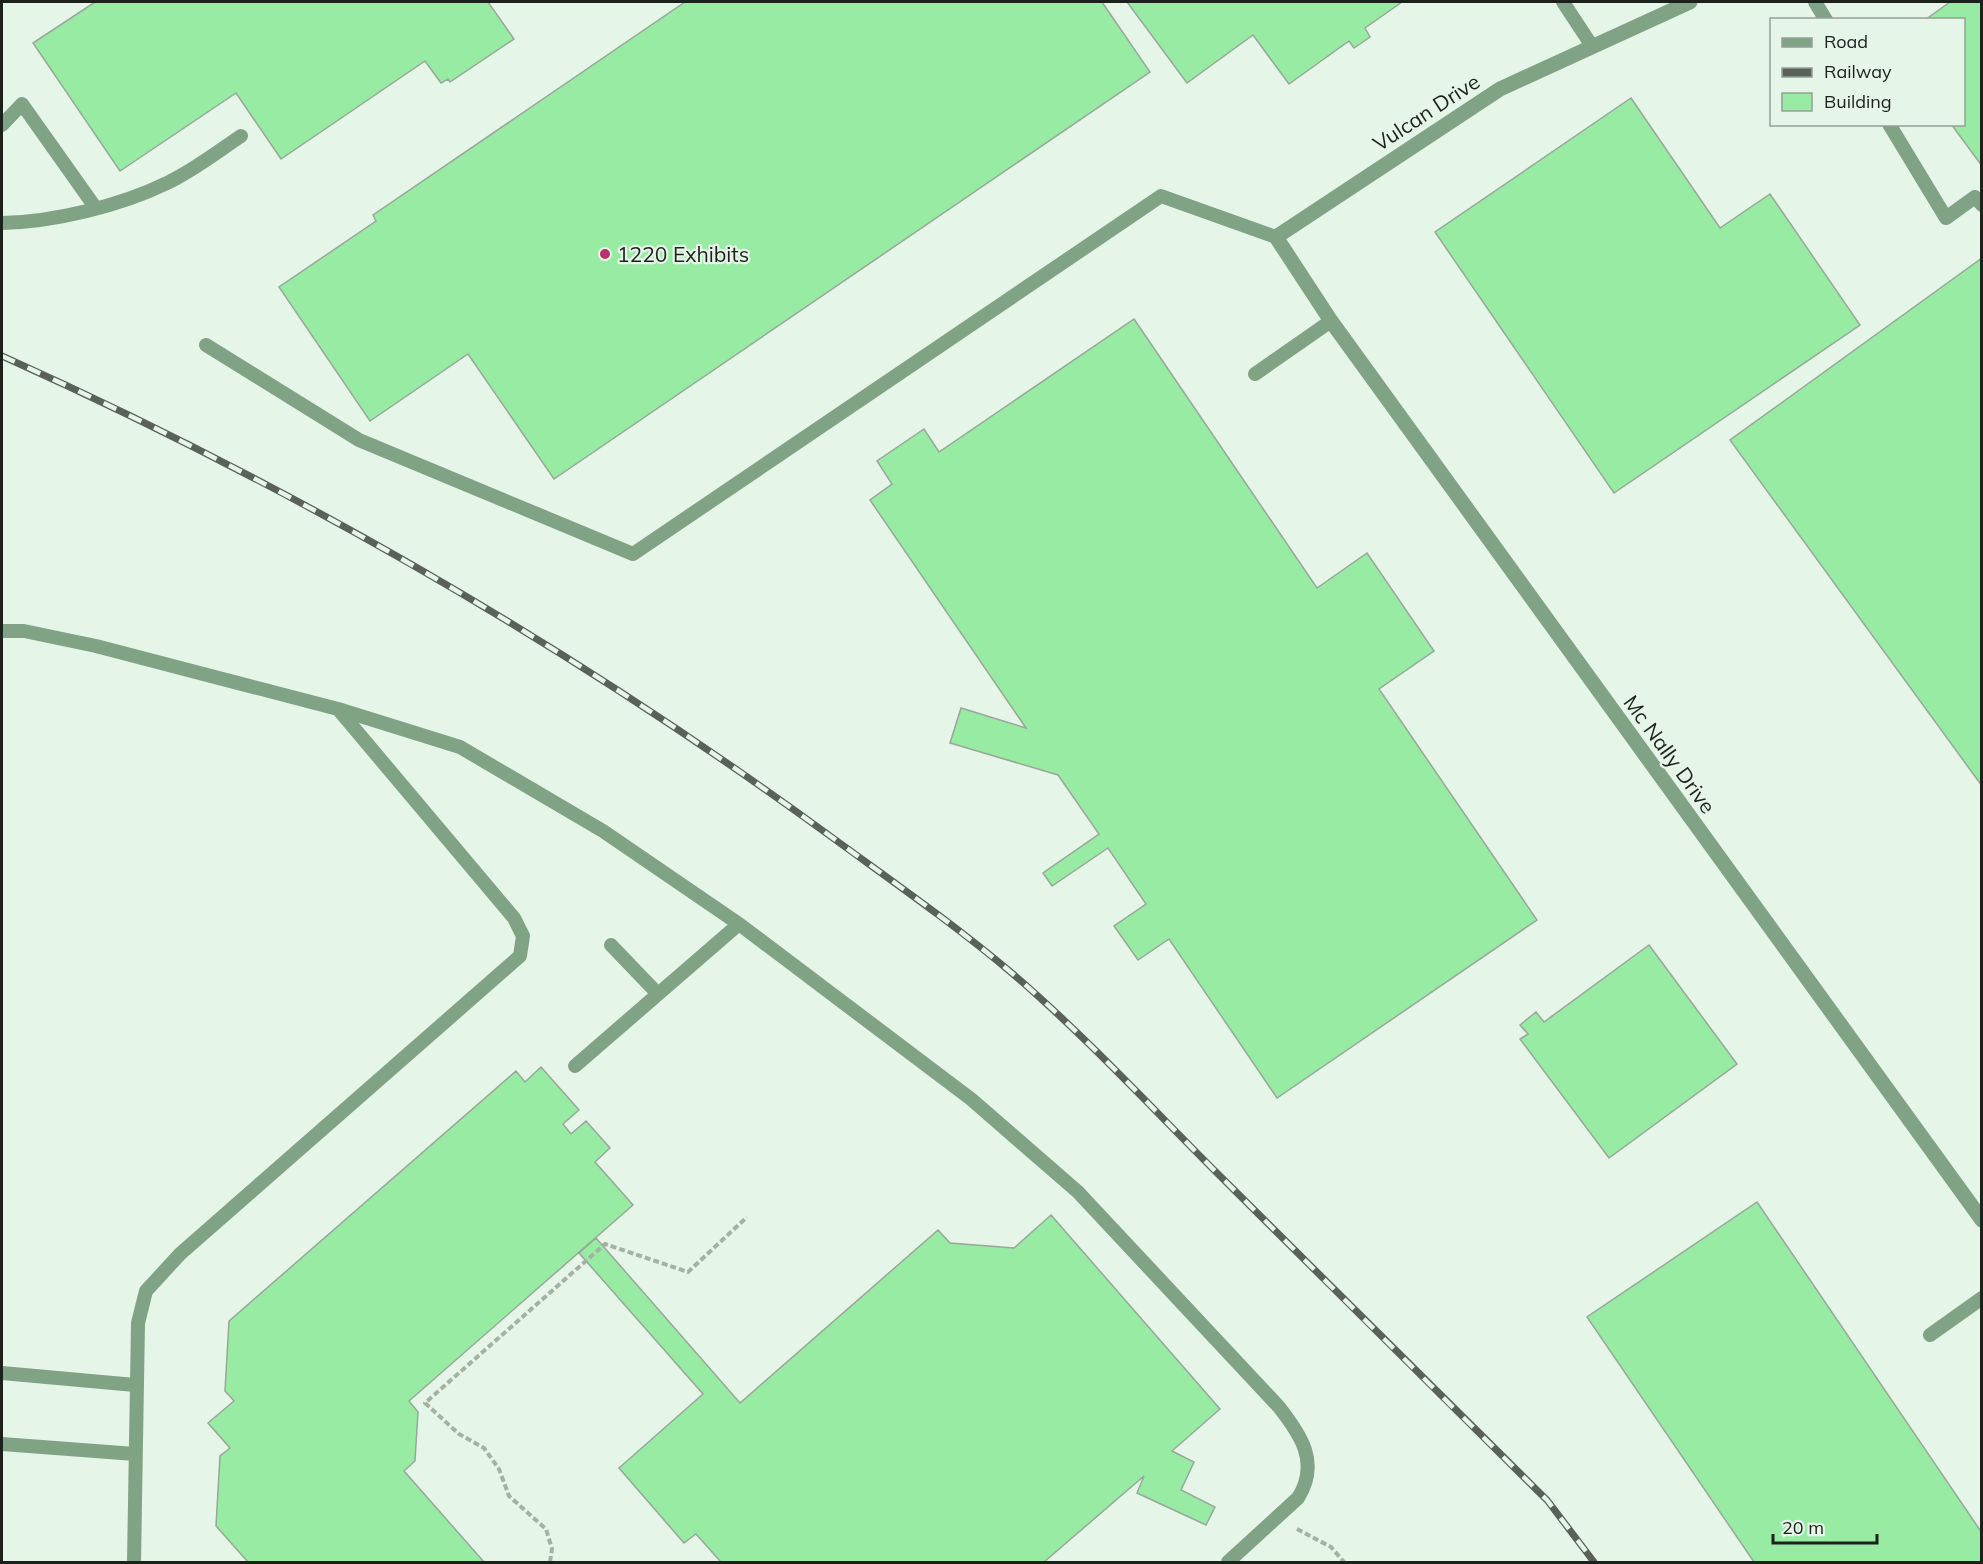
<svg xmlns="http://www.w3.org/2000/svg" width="1983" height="1564" font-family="Mulish,sans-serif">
  <rect width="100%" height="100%" fill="#e5f5e7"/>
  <path fill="#97eba3" stroke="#98a79a" stroke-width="1.5" d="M95,2H488L514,39L450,82L448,79L441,83L425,61L281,159L236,93L120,171L33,43Z
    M685,2H1102L1150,72L554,479L468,354L370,421L279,287L376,221L373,215Z
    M1127,2H1402L1365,28L1370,37L1354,48L1349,41L1289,84L1253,35L1187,83Z
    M1950,2H1982V166L1951,124H1964V20H1925Z
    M1631,98L1720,228L1770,194L1860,325L1614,493L1435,232Z
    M1982,258V786L1730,440Z
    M1134,319L1317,588L1367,553L1434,651L1379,689L1537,920L1277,1098L1169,939L1138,960L1114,926L1146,904L1108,848L1052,886L1043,873L1099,834L1058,775L950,743L961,708L1026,728L870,500L892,484L877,461L924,429L939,452Z
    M1649,945L1737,1064L1609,1158L1520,1039L1528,1034L1520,1025L1536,1012L1544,1022Z
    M541,1067L579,1110L563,1124L571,1134L586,1121L610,1148L595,1162L633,1205L409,1401L418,1412L415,1461L404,1471L484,1562H248L216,1526L220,1456L230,1448L208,1423L234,1401L225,1391L229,1321L516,1071L525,1082Z
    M1757,1202L1982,1533V1562H1754L1587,1317Z
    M1051,1215L1220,1409L1172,1451L1194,1462L1181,1490L1215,1507L1206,1525L1137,1493L1144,1476L1044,1562H721L696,1534L684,1543L619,1468L703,1394L579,1253L596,1238L740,1403L938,1230L950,1243L1014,1248Z"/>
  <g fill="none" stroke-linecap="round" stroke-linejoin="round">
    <path stroke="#a4b1a5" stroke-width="4" stroke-dasharray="6 3" stroke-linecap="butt" d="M1297,1529L1331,1547L1344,1562
      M550,1562L552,1549L546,1529L509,1496L499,1469L484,1448L459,1434L425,1403L605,1244L688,1272L747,1217"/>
    <path stroke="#81a385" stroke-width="14" d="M1563,2L1592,46
      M1815,2L1826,20
      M1889,124L1946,218L1975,197L1982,205
      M2,125L22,104L95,207
      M2,223C53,222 120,206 167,183C193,171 217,152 241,136
      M206,345L359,440L633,554L1161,196L1276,237
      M1255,374L1331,321
      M2,631H24L96,646L338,709L460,747L603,831L739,924L971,1099L1078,1192L1279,1407C1301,1435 1320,1463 1298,1498L1228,1562
      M611,945L658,994
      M575,1066L739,924
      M1930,1335L1982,1298
      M2,1373L135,1385
      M2,1444L135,1454
      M134,1562L138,1323L146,1291L180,1254L520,956L523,936L514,918L338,709"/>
    <path stroke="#81a385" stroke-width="15" d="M1690,2L1500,89L1276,237L1331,321L1982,1220"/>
    <g stroke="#596159" stroke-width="7">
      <path id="rail" d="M2,356C292,486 569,646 826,833C889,879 954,924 1013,974C1084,1035 1149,1105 1215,1171C1326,1281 1436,1391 1547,1500L1594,1562"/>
    </g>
    <use href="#rail" stroke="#e5f5e7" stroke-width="4.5" stroke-dasharray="14" stroke-linecap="butt"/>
  </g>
  <circle fill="#b9306d" stroke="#e5f5e7" stroke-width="2" cx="605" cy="254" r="6"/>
  <g text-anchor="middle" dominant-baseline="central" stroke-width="4.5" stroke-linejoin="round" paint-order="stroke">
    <g font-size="21" fill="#1c211c" stroke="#e5f5e7">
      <text transform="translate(1426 112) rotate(-33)">Vulcan Drive</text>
      <text transform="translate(1670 754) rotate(54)">Mc Nally Drive</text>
    </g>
    <g font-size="21" fill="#1c211c" stroke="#e5f5e7" text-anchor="start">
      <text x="617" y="254">1220 Exhibits</text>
    </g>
  </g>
  <rect width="1983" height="1564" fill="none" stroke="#1c211c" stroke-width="6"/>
  <rect x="1770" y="18" width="195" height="108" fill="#e5f5e7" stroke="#95a096" stroke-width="1.5"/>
  <rect x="1782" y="38" width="30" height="9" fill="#81a385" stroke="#95a096" stroke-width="1.5"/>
  <text x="1824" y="48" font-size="18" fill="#1c211c">Road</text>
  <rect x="1782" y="68" width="30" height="9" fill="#596159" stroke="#95a096" stroke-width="1.5"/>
  <text x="1824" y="78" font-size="18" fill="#1c211c">Railway</text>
  <rect x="1782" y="93" width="30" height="18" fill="#97eba3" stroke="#95a096" stroke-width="1.5"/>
  <text x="1824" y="108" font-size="18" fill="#1c211c">Building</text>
  <path d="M1773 1534v9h104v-9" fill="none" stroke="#1c211c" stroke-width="3"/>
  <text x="1782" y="1534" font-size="18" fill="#1c211c" stroke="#e5f5e7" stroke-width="4.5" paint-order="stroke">20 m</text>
</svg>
